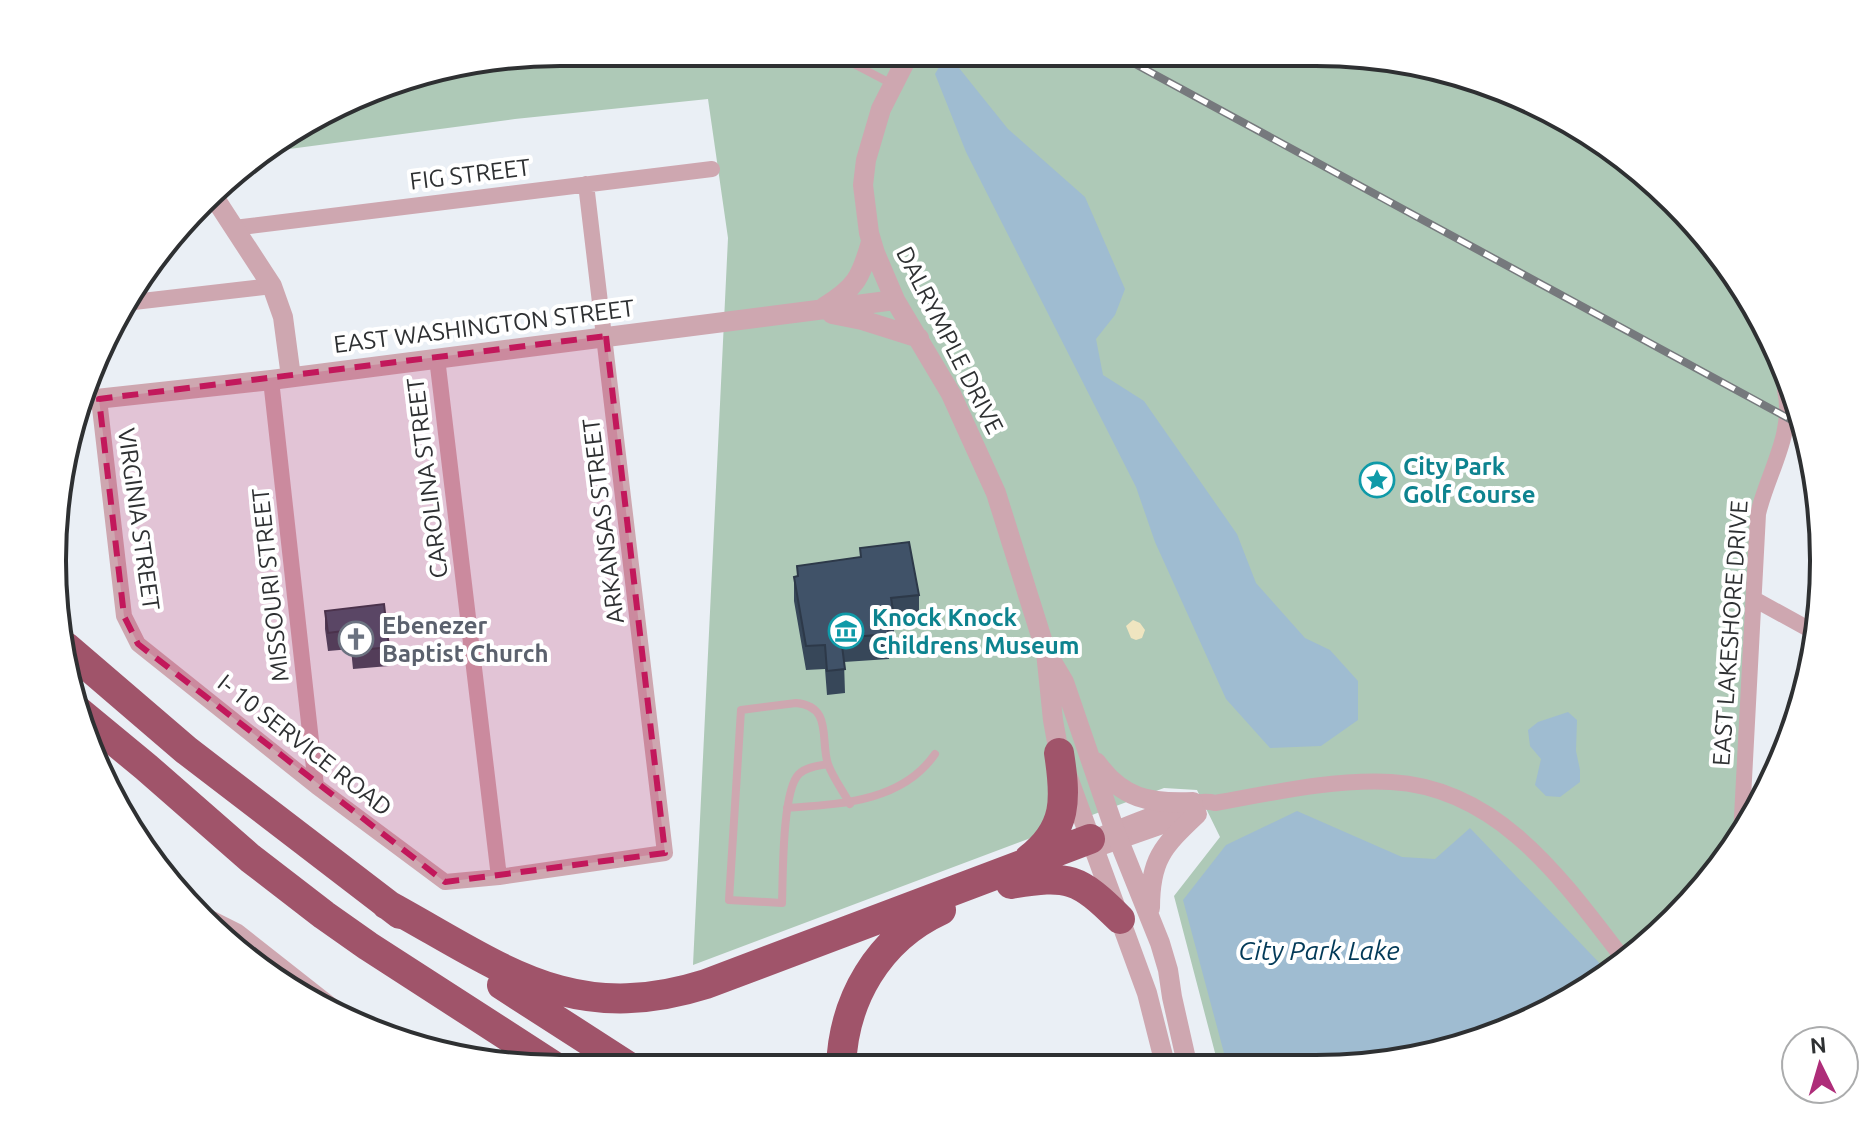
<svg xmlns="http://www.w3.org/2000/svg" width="1876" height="1121" font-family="Ubuntu,sans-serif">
  <rect width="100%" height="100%" fill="#eaeff5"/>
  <path fill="#aec9b7" d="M561,52L1349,53L1479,79L1598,138L1739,278L1788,402L1758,514L1741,836L1738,843L1651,943L1570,1001L1479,1042L1349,1068H1219L1174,896L1220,837L1197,790L1164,788L693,965L728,238L708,99L515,119L259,153L397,79Z"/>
  <path fill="#efe5c0" d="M1133,620L1140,623L1145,630L1142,638L1136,640L1131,638L1126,626Z"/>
  <path fill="#9fbcd1" d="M947,53L1008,129L1085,197L1125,289L1115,315L1096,339L1103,375L1144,401L1237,534L1256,583L1305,638L1330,650L1358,681V720L1321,746L1270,748L1226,699L1155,542L1136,487L966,152L935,74Z
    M1568,712L1577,720L1576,751L1580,770V782L1560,797L1546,796L1535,785L1541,759L1530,746L1528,730L1538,722Z
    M1297,811L1402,857L1435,859L1470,828L1609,973L1570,1001L1478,1042L1349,1068H1228L1183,900L1226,845Z"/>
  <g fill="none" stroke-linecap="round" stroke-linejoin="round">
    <path stroke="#cea7b0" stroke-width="8" d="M841,52L848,61L894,85
      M828,764C818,766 806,767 799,774C782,790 783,877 782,903L729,900L741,710L796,703C833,706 820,741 828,764C833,778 843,791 850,804
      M787,808C840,804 902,802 935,754"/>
    <path stroke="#cea7b0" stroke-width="16" d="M234,228L712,169
      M125,303L272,286
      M437,358L499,877
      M271,380L316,786
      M99,399L124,616L138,644L316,786L445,882L499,877L665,853L586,184
      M1754,599L1814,632
      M1741,836L1758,514C1767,474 1795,433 1785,390
      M1090,839C1119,829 1188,795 1215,803C1272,793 1332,779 1391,782C1500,788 1564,882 1625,961
      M1094,850L1194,815
      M206,916L238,932L346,1017"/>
    <path stroke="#cea7b0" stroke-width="20" d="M910,52L881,109L866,160L863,185L869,233L875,253L895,300L951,394L996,493L1046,652L1053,720L1059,753L1147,993L1166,1068
      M214,197L272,286L283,317L291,377
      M824,307C856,288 861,277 871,242
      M832,314L862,320L919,338
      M78,401L271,380L895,300
      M1048,655L1064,682L1115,831L1160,943L1168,970L1172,997L1188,1068
      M1096,762C1122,799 1150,804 1193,802
      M1150,908C1150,860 1162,847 1197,814"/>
    <path stroke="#a0546a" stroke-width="30" d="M66,647L186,750L400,914
      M77,710L146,767L250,858L324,915L368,946L557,1068
      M1029,859C1068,829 1066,798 1059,753
      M1011,884C1068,874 1079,878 1120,919
      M386,904C500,966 570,1027 706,984L1090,839
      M502,985L631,1068
      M841,1068C843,1000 878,939 941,910"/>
    <g stroke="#76797d" stroke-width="8">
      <path id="rail" d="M1115,53L1799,424"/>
    </g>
    <use href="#rail" stroke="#fff" stroke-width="5" stroke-dasharray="15" stroke-linecap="butt"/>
  </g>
  <path fill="#374759" d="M860,548L919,595V619L894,622V640L889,641V659L844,662L845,693L827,695L825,669L806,670L794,601V577L797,576V566L860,557Z
    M325,611L389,647V666L353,669L351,649L328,651L325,629Z"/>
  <path fill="#405268" stroke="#2d3949" stroke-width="2" d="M909,542L919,595L891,598L894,616L886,617L889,634L841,638L845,669L827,671L825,645L806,646L794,577L798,576L797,566L861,557L860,548Z
    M384,604L389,647L353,651L351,630L328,633L325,611Z"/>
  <path fill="#c2185b" fill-opacity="0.2" stroke="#c2185b" stroke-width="6" stroke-dasharray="16 10" stroke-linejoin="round" d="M606,336L665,853L445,882L138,644L124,616L99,399Z"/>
  <defs>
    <g id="sight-ring" transform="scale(1.8)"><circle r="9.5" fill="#fff" stroke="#0f9aa8" stroke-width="1.5"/><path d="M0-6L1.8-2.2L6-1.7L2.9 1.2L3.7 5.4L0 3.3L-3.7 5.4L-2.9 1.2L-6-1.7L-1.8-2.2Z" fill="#0f9aa8"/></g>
    <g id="museum-ring" transform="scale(1.8)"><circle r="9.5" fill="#fff" stroke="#0f9aa8" stroke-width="1.5"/><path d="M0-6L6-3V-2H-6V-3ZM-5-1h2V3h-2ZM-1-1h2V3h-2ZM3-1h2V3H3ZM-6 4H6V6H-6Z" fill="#0f9aa8"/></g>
    <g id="church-ring" transform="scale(1.8)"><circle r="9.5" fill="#fff" stroke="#6b7280" stroke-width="1.5"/><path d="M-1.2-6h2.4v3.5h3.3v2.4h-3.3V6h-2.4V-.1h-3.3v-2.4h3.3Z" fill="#6b7280"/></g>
  </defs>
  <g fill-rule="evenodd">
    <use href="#sight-ring" x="1377" y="480"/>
    <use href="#museum-ring" x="846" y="631"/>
    <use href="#church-ring" x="356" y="639"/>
  </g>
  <g text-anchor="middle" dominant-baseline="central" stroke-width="8" stroke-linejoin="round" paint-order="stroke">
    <g font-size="24" fill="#2e3032" stroke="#fff">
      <text transform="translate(470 174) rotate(-7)">FIG STREET</text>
      <text transform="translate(484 326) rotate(-7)">EAST WASHINGTON STREET</text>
      <text transform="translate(950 340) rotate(63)">DALRYMPLE DRIVE</text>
      <text transform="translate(427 478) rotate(-97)">CAROLINA STREET</text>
      <text transform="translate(139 519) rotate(82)">VIRGINIA STREET</text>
      <text transform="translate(603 521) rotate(-97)">ARKANSAS STREET</text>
      <text transform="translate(270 585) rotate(-96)">MISSOURI STREET</text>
      <text transform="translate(1730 633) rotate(-86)">EAST LAKESHORE DRIVE</text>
      <text transform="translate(305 745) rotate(38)">I- 10 SERVICE ROAD</text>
    </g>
    <g font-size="24" font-weight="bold" fill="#0d838f" stroke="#fff" text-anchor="start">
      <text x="1403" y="466">City Park<tspan x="1403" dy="28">Golf Course</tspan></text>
      <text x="872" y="617">Knock Knock<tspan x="872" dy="28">Childrens Museum</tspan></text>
    </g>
    <g font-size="24" font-weight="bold" fill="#5b616d" stroke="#fff" text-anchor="start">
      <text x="382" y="625">Ebenezer<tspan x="382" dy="28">Baptist Church</tspan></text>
    </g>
    <g font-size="26" font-style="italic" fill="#033a58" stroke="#fff">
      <text x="1319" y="950">City Park Lake</text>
    </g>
  </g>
  <path d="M0 0H1876V1121H0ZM560 66H1316A494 494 0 0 1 1810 560V561A494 494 0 0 1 1316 1055H560A494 494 0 0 1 66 561V560A494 494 0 0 1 560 66Z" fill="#fff" fill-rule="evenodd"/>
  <path fill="none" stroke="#2e3032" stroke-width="4" d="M560 66H1316A494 494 0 0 1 1810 560V561A494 494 0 0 1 1316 1055H560A494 494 0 0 1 66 561V560A494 494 0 0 1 560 66Z"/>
  <g transform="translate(1820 1065) rotate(355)"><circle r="38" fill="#ffffff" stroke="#abacad" stroke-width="2"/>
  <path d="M0-6L14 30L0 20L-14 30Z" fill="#ae2d79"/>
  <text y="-12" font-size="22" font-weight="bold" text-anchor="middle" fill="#2e3032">N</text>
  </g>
</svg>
